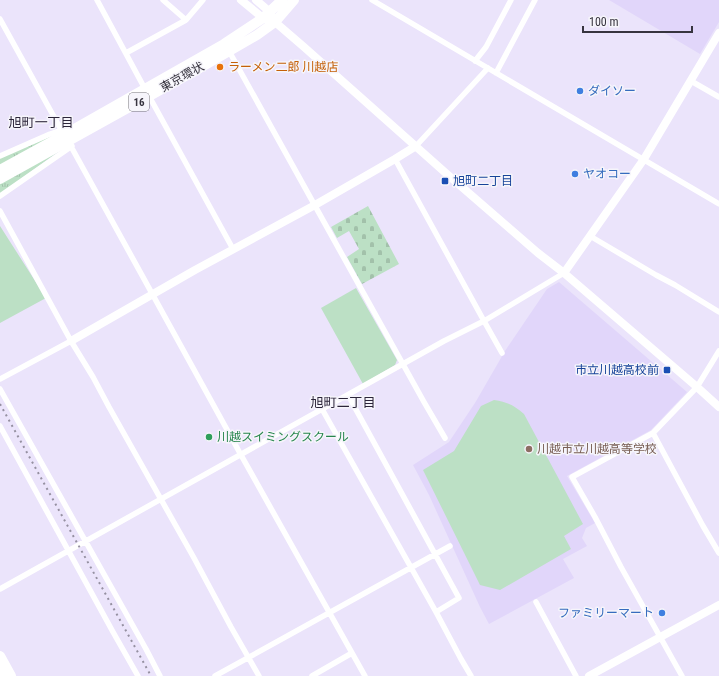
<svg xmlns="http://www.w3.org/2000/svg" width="719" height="676" font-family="'Roboto Condensed','Noto Sans JP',sans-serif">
  <defs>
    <pattern id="grass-tufts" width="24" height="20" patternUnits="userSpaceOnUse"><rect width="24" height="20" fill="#bce0c5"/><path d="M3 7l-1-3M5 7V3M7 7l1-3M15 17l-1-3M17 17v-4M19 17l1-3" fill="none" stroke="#a2c1aa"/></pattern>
    <pattern id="cemetery-stones" width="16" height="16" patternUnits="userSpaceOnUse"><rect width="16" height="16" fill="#bce0c5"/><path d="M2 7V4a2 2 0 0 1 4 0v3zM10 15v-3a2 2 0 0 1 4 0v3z" fill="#a2c1aa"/></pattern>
  </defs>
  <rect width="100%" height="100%" fill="#ebe4fb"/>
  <path fill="#e1d6fa" d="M609,0H719V22L700,54Z
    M559,282L687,392L651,430L567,476L595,523L586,528L582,538L587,546L563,559L574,578L489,624L480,607L429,495L413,465L449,442L475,403L505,351L547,289Z"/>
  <path fill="url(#grass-tufts)" d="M49,137L50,138L0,166V158Z
    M65,147L0,194V183Z"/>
  <path fill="url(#cemetery-stones)" d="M368,206L399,264L362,284L347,257L359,249L349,231L337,238L331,227Z"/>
  <path fill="#bce0c5" d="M0,226L46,298L0,323Z
    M356,288L397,360L395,365L363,384L321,308Z
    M494,400C507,402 514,405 524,414L583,524L564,536L571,549L500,590L480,585L423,470L454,451L481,406Z"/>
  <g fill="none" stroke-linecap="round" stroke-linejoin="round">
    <path stroke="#fff" stroke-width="5.5" d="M97,0L145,89
      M163,0L186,20
      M372,0L719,204
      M0,19L64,135
      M229,51L424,402L445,438
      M126,53L186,20L203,0
      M475,61L486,47L511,0
      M496,73L535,0
      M691,81L719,97
      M149,96L233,249
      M68,141L241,455L365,676
      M416,146L488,68
      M0,156L50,134L62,130
      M395,159L484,321L502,353
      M0,196L72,146
      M0,211L71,341L93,377L109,407L194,558L231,627L259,676
      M590,236L656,275L675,285L719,312
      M0,379L71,341
      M0,389L146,649L160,676
      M348,395L459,598L436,612
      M322,409L436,612L461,659L471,676
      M0,426L113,632L138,676
      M653,433L703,526L719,553
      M0,589L444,341L484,321L564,273
      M536,602L576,676
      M215,676L450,546
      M312,676L352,653
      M682,676L621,567L595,517L572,477L653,433L697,387L719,351"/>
    <path stroke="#fff" stroke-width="8" d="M241,0L263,18L268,20
      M256,0L270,12L275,22L304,47L448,175L538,253L564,273L697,387L719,407
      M564,273L644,159L719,33
      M71,341L195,270L315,205L395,159L416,146
      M589,676L719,605"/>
    <path stroke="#fff" stroke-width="10" d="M0,170L64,135L224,44L263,18L282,0
      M0,179L200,68L257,35L275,22L294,0
      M0,656L11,676
      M0,671L3,676"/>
    <path stroke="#9590a1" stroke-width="2" stroke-dasharray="2 4" stroke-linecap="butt" d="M0,404L151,676"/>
  </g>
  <circle fill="#e8710a" stroke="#f6f5fb" stroke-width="1.5" cx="220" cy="67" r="4"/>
  <g fill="#3f7fe0" stroke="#f6f5fb" stroke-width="1.5">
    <circle cx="580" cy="91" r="4"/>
    <circle cx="575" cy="174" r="4"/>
    <circle cx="662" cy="613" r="4"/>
  </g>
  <g fill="#1a4fb4" stroke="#f6f5fb" stroke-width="1.5">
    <rect x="441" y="177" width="8" height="8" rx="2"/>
    <rect x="663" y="366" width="8" height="8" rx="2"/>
  </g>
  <circle fill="#2e9e5b" stroke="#f6f5fb" stroke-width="1.5" cx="209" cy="437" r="4"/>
  <circle fill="#8d6e63" stroke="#f6f5fb" stroke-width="1.5" cx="529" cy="449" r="4"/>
  <g text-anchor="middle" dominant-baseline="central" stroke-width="3" stroke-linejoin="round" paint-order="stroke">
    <rect fill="#f6f5fb" stroke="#706e77" stroke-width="1" x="129" y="93" width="20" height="18" rx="3"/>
    <g font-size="11" font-weight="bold" fill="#37343f">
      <text x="139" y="102">16</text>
    </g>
    <g font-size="12" fill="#c56008" stroke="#f6f5fb" text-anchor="start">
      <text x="228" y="67">ラーメン二郎 川越店</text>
    </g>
    <g font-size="12" fill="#37343f" stroke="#f6f5fb">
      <text transform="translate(182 77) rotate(-29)">東京環状</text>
    </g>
    <g font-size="12" fill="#366cbe" stroke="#f6f5fb" text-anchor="start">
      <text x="588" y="91">ダイソー</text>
      <text x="583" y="174">ヤオコー</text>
      <text x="654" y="613" text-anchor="end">ファミリーマート</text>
    </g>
    <g font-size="12" fill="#164399" stroke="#f6f5fb" text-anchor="start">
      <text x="453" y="181">旭町二丁目</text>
      <text x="659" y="370" text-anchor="end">市立川越高校前</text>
    </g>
    <g font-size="12" fill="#27864d" stroke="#f6f5fb" text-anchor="start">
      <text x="217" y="437">川越スイミングスクール</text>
    </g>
    <g font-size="12" fill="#785e54" stroke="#f6f5fb" text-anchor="start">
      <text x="537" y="449">川越市立川越高等学校</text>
    </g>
    <g font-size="13" fill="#2c253a" stroke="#f6f5fb">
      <text x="41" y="122">旭町一丁目</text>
      <text x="343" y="402">旭町二丁目</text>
    </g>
  </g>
  <path d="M583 26v6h109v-6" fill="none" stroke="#37343f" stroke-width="2"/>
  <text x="589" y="26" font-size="12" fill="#37343f" stroke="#f6f5fb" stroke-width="3" paint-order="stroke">100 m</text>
</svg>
